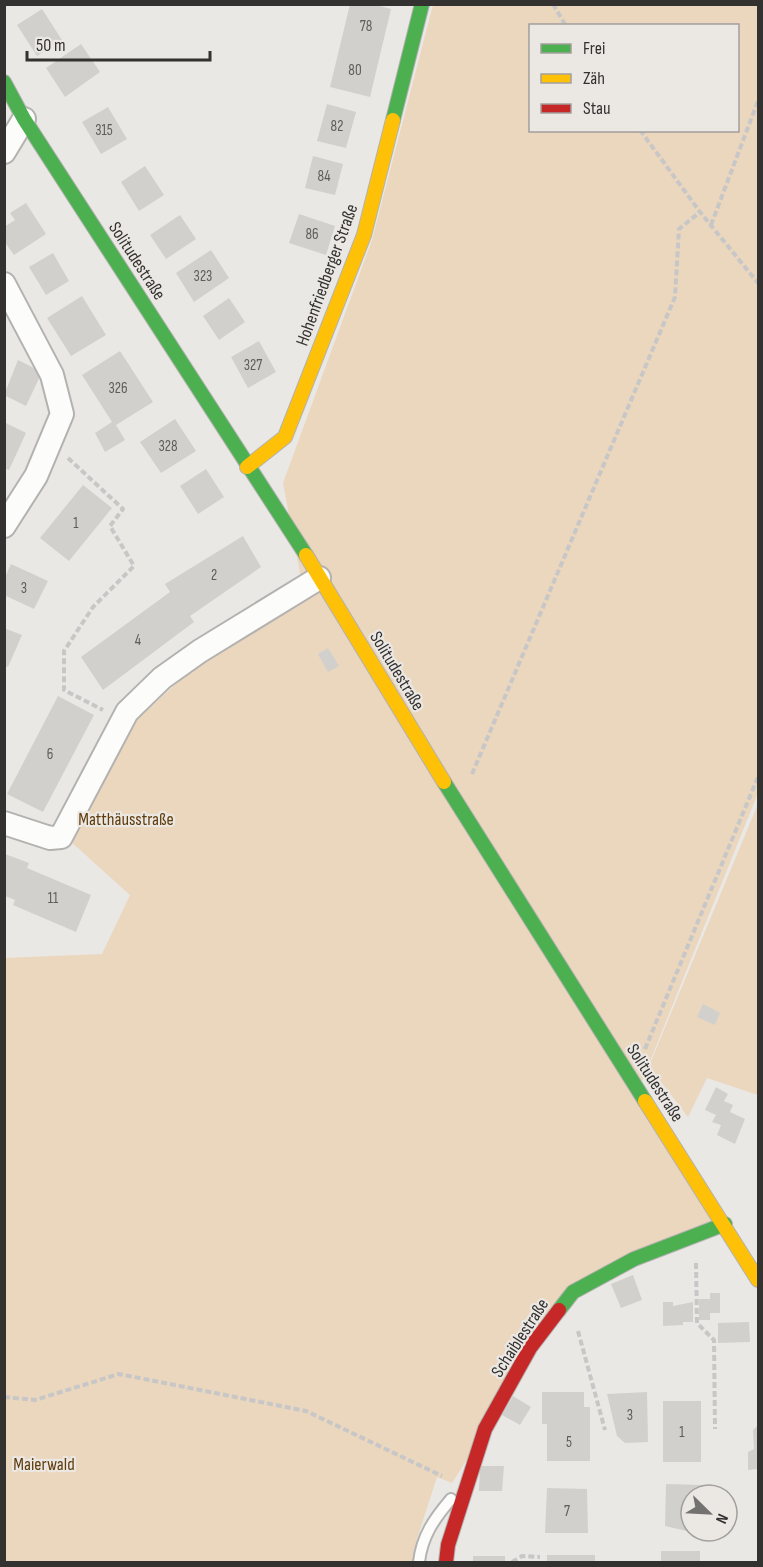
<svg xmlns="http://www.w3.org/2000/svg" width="763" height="1567" font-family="'Sofia Sans Condensed',sans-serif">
  <rect width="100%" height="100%" fill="#eae8e5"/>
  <path fill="#ebd6be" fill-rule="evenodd" d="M433,5H758V793L640,1086L725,1224L573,1292L452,1483L437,1477L416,1542L421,1545L419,1562H5L4,958L102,954L130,895L70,841L131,725L200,662L304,594L283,483L372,240ZM530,26H738V130H530Z
    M758,804V1095L707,1078L688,1117L649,1066Z"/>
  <path fill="#d1d0cd" d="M350,4H373L391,9L370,97L330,87Z
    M42,9L62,40L37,56L17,25Z
    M81,44L100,72L65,97L46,68Z
    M327,104L356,112L346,148L317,141Z
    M108,107L127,139L101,154L82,122Z
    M313,156L343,164L335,195L305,188Z
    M145,166L164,195L139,211L121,182Z
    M26,203L46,234L14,255L4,241V227L15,220L10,213Z
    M299,214L335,226L326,255L289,243Z
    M180,215L196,239L166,259L150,235Z
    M211,250L229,278L194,302L176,273Z
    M53,253L69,281L46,295L29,267Z
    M82,296L106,335L71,356L47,318Z
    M229,298L245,322L219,340L203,316Z
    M259,341L276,372L248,388L231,357Z
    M120,351L153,402L116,425L125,440L105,452L95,433L112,422L82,375Z
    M18,360L42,372L26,406L4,395Z
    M175,419L196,451L161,473L140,442Z
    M4,422L26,433L9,470L4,468Z
    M206,469L224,497L198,514L180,486Z
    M83,485L112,508L69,561L40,538Z
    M243,536L261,567L190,616L194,622L103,690L81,657L170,592L165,584Z
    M11,564L48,581L34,609L4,595V579Z
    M4,628L22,635L8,667L4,666Z
    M328,648L339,666L328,672L318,654Z
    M58,696L94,715L43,812L7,794Z
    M5,854L29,863L27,868L91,895L76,932L13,905L15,900L5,896Z
    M703,1004L720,1013L715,1025L697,1017Z
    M716,1087L728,1094L724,1101L733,1105L730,1112L745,1119L735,1144L717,1135L721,1125L712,1122L716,1115L705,1110Z
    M633,1275L642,1300L621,1308L611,1284Z
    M710,1293H720V1313H710V1320H699V1299H710Z
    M663,1302H673V1306L693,1302V1322H683V1325L663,1326Z
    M749,1322L750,1342L718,1343V1323Z
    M542,1392H584V1407H590V1461H547V1424H542Z
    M647,1392L648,1442L625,1443L617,1436L607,1394Z
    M513,1396L531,1407L520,1425L502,1415Z
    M663,1401H701V1462H663Z
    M758,1425V1469L748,1470V1452L754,1449L753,1430Z
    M480,1466H504L502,1491H479Z
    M666,1484L704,1485L707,1495H691V1532L665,1526Z
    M547,1488L587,1489L588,1533H545Z
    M661,1551H700V1562H661Z
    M547,1555H595V1562H547Z
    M473,1556H505V1562H473Z"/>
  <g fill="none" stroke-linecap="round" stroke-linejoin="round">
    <g stroke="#b3b2b0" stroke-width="14">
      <path id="lane" d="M419,1562C422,1536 434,1519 451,1499"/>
    </g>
    <g stroke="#b3b2b0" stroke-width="26">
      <path id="street" d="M4,152L24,119
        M4,284L52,375L62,414L36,476L4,526
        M4,823L50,838L61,837L127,712L162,678L200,651L319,578"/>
    </g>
    <g stroke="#b3b2b0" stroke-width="16">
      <path id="fast" d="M4,82L24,119L306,555
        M393,120L422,4
        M444,782L645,1101
        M559,1310L573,1292L634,1259L725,1224"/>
    </g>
    <g stroke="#b3b2b0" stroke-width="16">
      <path id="slow" d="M247,467L285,437L364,235L393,120
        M306,555L444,782
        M645,1101L758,1280"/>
    </g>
    <g stroke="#b3b2b0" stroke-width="16">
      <path id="jam" d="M446,1562L448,1545L485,1429L530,1348L559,1310"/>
    </g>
    <path stroke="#c7c7c7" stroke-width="4" stroke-dasharray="6 3" stroke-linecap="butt" d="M553,4L566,26
      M640,130L700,212L758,283
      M711,225L758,101
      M68,458L123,509L110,526L134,566L93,607L64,651V690L103,710
      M472,774L675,297L679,229L700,212
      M645,1049L758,777
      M696,1263L697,1323L714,1340L715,1429
      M578,1331L605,1430
      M4,1397L35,1400L119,1374L306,1411L442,1476
      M512,1562L522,1556L540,1557"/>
    <use href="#lane" stroke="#fcfcfb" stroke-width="10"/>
    <use href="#street" stroke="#fcfcfb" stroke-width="22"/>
    <use href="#fast" stroke="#4caf50" stroke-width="14"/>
    <use href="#slow" stroke="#ffc107" stroke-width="14"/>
    <use href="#jam" stroke="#c62828" stroke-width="14"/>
  </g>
  <g text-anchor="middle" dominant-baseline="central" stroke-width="4.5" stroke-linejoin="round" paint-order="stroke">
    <g font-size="15" fill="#5e5c5a">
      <text x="366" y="26">78</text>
      <text x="355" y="70">80</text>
      <text x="337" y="126">82</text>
      <text x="104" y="130">315</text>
      <text x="324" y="176">84</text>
      <text x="312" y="234">86</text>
      <text x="203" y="276">323</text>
      <text x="253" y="365">327</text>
      <text x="118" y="388">326</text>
      <text x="168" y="446">328</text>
      <text x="76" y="523">1</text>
      <text x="214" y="575">2</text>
      <text x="24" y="588">3</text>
      <text x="138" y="640">4</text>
      <text x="50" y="754">6</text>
      <text x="53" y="898">11</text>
      <text x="630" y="1415">3</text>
      <text x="682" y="1432">1</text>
      <text x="569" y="1442">5</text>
      <text x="567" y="1511">7</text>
    </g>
    <g font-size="18" fill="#343231" stroke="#ebe8e4">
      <text transform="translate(137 261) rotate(57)">Solitudestraße</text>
      <text transform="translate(327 275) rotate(-70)">Hohenfriedberger Straße</text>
      <text transform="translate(397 671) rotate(59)">Solitudestraße</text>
      <text transform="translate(655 1083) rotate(57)">Solitudestraße</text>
      <text transform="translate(520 1338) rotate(-57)">Schaiblestraße</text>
    </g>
    <g font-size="18" fill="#603c0b" stroke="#ebe8e4">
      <text x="126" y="819">Matthäusstraße</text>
      <text x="44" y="1464">Maierwald</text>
    </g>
  </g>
  <rect width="763" height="1567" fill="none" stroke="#343231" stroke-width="12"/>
  <rect x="529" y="24" width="210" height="108" fill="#ebe8e4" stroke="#a29f9c" stroke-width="1.5"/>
  <rect x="541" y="44" width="30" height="9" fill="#4caf50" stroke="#a29f9c" stroke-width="1.5"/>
  <text x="583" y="54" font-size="18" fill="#343231">Frei</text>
  <rect x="541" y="74" width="30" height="9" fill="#ffc107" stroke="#a29f9c" stroke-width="1.5"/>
  <text x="583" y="84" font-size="18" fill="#343231">Zäh</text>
  <rect x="541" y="104" width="30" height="9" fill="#c62828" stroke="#a29f9c" stroke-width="1.5"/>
  <text x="583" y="114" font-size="18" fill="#343231">Stau</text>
  <g transform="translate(709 1513) rotate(114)"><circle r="28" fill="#ebe8e4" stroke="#a29f9c" stroke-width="1.5"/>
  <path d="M0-4.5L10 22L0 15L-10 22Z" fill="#747270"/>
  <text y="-9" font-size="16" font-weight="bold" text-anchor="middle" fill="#343231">N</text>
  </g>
  <path d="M27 51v9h183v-9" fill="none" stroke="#343231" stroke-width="3"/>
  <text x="36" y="51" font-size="18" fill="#343231" stroke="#ebe8e4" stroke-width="4.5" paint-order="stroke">50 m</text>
</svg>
